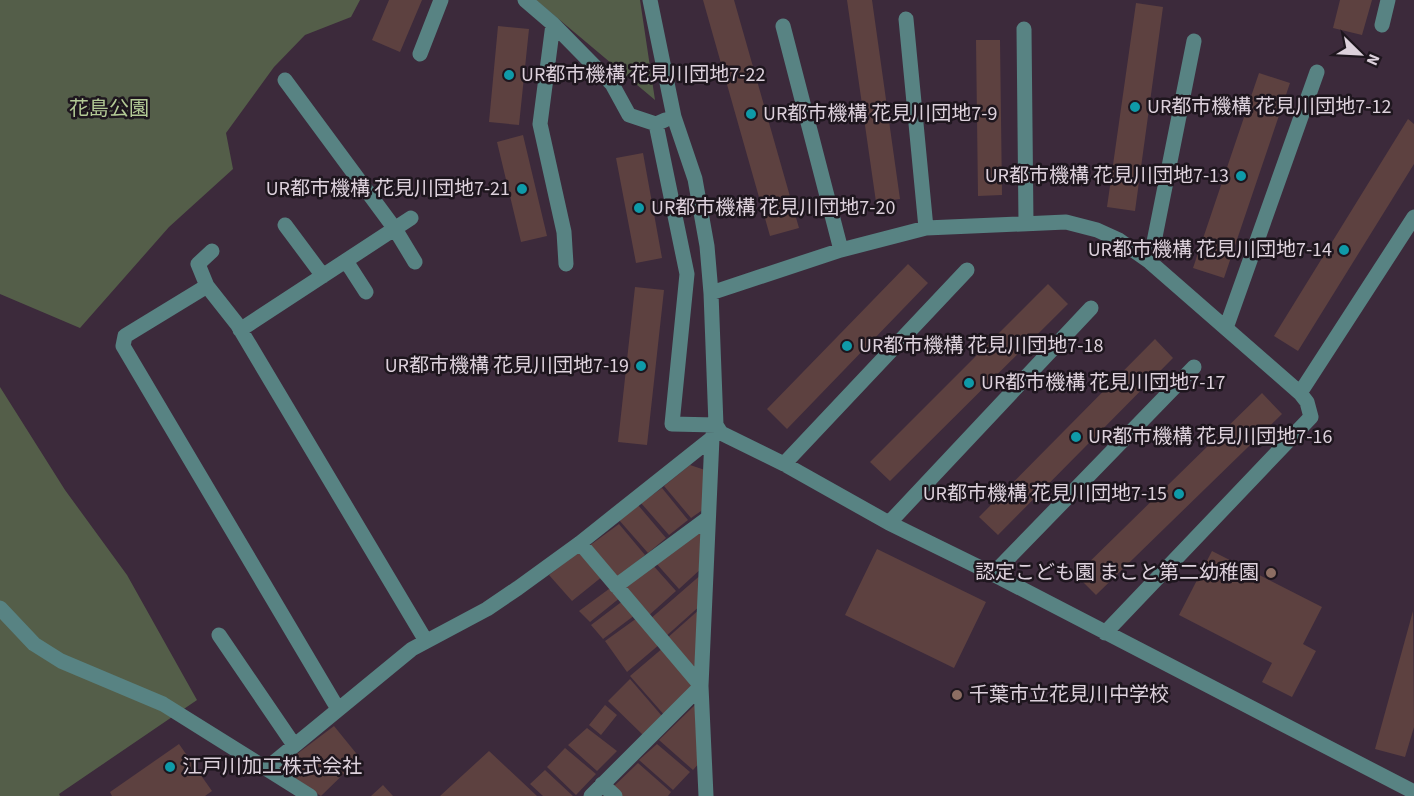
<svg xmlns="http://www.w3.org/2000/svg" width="1414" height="796" font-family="'Source Sans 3','Noto Sans JP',sans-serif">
  <rect width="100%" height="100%" fill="#3c2a3b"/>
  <path fill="#545e49" d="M0,0H360L351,17L305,35L274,67L226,133L233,169L169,227L80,328L0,294Z
    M536,0H640L655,100Z
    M0,387L65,490L127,575L197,700L59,794L60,796H0Z"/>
  <path fill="#5d4140" d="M389,0H422L400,52L372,40Z
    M703,0H734L799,228L770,236Z
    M847,0H872L900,199L876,202Z
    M1340,0H1372L1362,35L1333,28Z
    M1136,3L1163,7L1135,211L1107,207Z
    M498,26L529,29L519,125L489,122Z
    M976,40H1000L1002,195L978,196Z
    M1259,73L1290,83L1224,278L1193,268Z
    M1408,119L1414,124V164L1298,351L1274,336Z
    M523,135L547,236L521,242L497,142Z
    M643,153L662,258L636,263L616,158Z
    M908,264L928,283L787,429L767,409Z
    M1048,284L1068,304L890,481L870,462Z
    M635,287L664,290L647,445L618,442Z
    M1155,339L1173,358L998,535L979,517Z
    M1262,393L1282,414L1096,595L1076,575Z
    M690,465L705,470L704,509L691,518L664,486Z
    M662,488L688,520L669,535L641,503Z
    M638,505L666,538L648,553L619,520Z
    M619,524L645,555L615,580L589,546Z
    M705,524L703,567L679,589L655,562Z
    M877,549L986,602L954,668L845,615Z
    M581,550L603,576L572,601L549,575Z
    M1212,551L1322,607L1303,644L1316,651L1292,697L1262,682L1272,663L1179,615Z
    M651,563L676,591L647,617L619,586Z
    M703,573L702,604L664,638L649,620Z
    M613,586L621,597L590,622L579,611Z
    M624,600L635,615L603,639L591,625Z
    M701,608L699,680L665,640Z
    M1413,611L1414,727L1405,757L1375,749Z
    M637,618L660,644L627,672L605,641Z
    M664,647L697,686L666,717L630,676Z
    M630,679L662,716L643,735L608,701Z
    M698,702L701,761L693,770L659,740Z
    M605,705L617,715L601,735L589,725Z
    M334,726L360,758L321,796L277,769Z
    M587,728L617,751L597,771L568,745Z
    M179,744L212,791L205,796H112L110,792Z
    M657,744L690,772L673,790L639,760Z
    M565,748L596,774L576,795L547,767Z
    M489,751L537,796H440Z
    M638,763L671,792L668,796H622L613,787Z
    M545,770L573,796H543L530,784Z
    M383,785L393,796H371Z"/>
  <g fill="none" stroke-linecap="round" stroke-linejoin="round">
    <path stroke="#588383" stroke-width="15" d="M525,0L553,24L612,84L629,115L656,124L665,120
      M650,0L674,117L695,179L707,246L711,293L716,425L721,433L784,464L889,523L993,574L1414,792
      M906,19L926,228
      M553,24L540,124L564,232L566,264
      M1382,25L1388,0
      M783,26L841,250
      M1024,29L1026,224
      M420,54L441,0
      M285,80L395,229L415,262
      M285,225L323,276
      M212,251L198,264L207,286L237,324L426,641
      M346,261L366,292
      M1150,262L1194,41
      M207,286L125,336L123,346L338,709
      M711,293L841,250L926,228L1066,222L1097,230L1119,240L1150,262L1300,393L1307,402L1311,417L1105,633
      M1226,328L1317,72
      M240,330L411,218
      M1300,393L1414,217
      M784,464L967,270
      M889,523L1091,308
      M580,543L701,686L591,796
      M993,574L1194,367
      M616,586L708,518
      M0,608L34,644L61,661L163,704L310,796
      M219,635L294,745
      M267,768L412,649L487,609L518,588L580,543L712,438L716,425L672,424L687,274L656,124
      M602,784L615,796
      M706,796L701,686L712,438"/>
  </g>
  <g fill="#0f9aa8" stroke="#1e161e" stroke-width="2">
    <circle cx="509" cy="75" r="6"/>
    <circle cx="1135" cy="107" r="6"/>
    <circle cx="751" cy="114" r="6"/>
    <circle cx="1241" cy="176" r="6"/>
    <circle cx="522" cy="189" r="6"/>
    <circle cx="639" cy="208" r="6"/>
    <circle cx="1344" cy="250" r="6"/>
    <circle cx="847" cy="346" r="6"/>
    <circle cx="641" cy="366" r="6"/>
    <circle cx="969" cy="383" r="6"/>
    <circle cx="1076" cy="437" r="6"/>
    <circle cx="1179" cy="494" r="6"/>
    <circle cx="170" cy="767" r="6"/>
  </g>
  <g fill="#8d6e63" stroke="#1e161e" stroke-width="2">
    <circle cx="1271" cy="573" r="6"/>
    <circle cx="957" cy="695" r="6"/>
  </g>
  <g text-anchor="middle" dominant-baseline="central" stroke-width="5" stroke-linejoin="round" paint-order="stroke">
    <g font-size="20" fill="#ddd1dc" stroke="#1e161e" text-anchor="start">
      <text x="521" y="75">UR都市機構 花見川団地7-22</text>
      <text x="1147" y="107">UR都市機構 花見川団地7-12</text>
      <text x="763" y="114">UR都市機構 花見川団地7-9</text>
      <text x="1229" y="176" text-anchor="end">UR都市機構 花見川団地7-13</text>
      <text x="510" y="189" text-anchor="end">UR都市機構 花見川団地7-21</text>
      <text x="651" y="208">UR都市機構 花見川団地7-20</text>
      <text x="1332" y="250" text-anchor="end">UR都市機構 花見川団地7-14</text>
      <text x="859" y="346">UR都市機構 花見川団地7-18</text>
      <text x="629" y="366" text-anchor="end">UR都市機構 花見川団地7-19</text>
      <text x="981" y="383">UR都市機構 花見川団地7-17</text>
      <text x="1088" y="437">UR都市機構 花見川団地7-16</text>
      <text x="1167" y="494" text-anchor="end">UR都市機構 花見川団地7-15</text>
      <text x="1259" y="573" text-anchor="end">認定こども園 まこと第二幼稚園</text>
      <text x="969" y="695">千葉市立花見川中学校</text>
      <text x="182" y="767">江戸川加工株式会社</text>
    </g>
    <g font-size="20" fill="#b3ca95" stroke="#1e161e">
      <text x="109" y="109">花島公園</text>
    </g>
  </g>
  <g transform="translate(1360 54) rotate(114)" stroke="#1e161e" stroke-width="4.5" paint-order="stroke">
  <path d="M0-4.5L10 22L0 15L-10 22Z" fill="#ddd1dc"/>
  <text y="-9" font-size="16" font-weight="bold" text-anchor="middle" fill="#ddd1dc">N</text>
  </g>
</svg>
